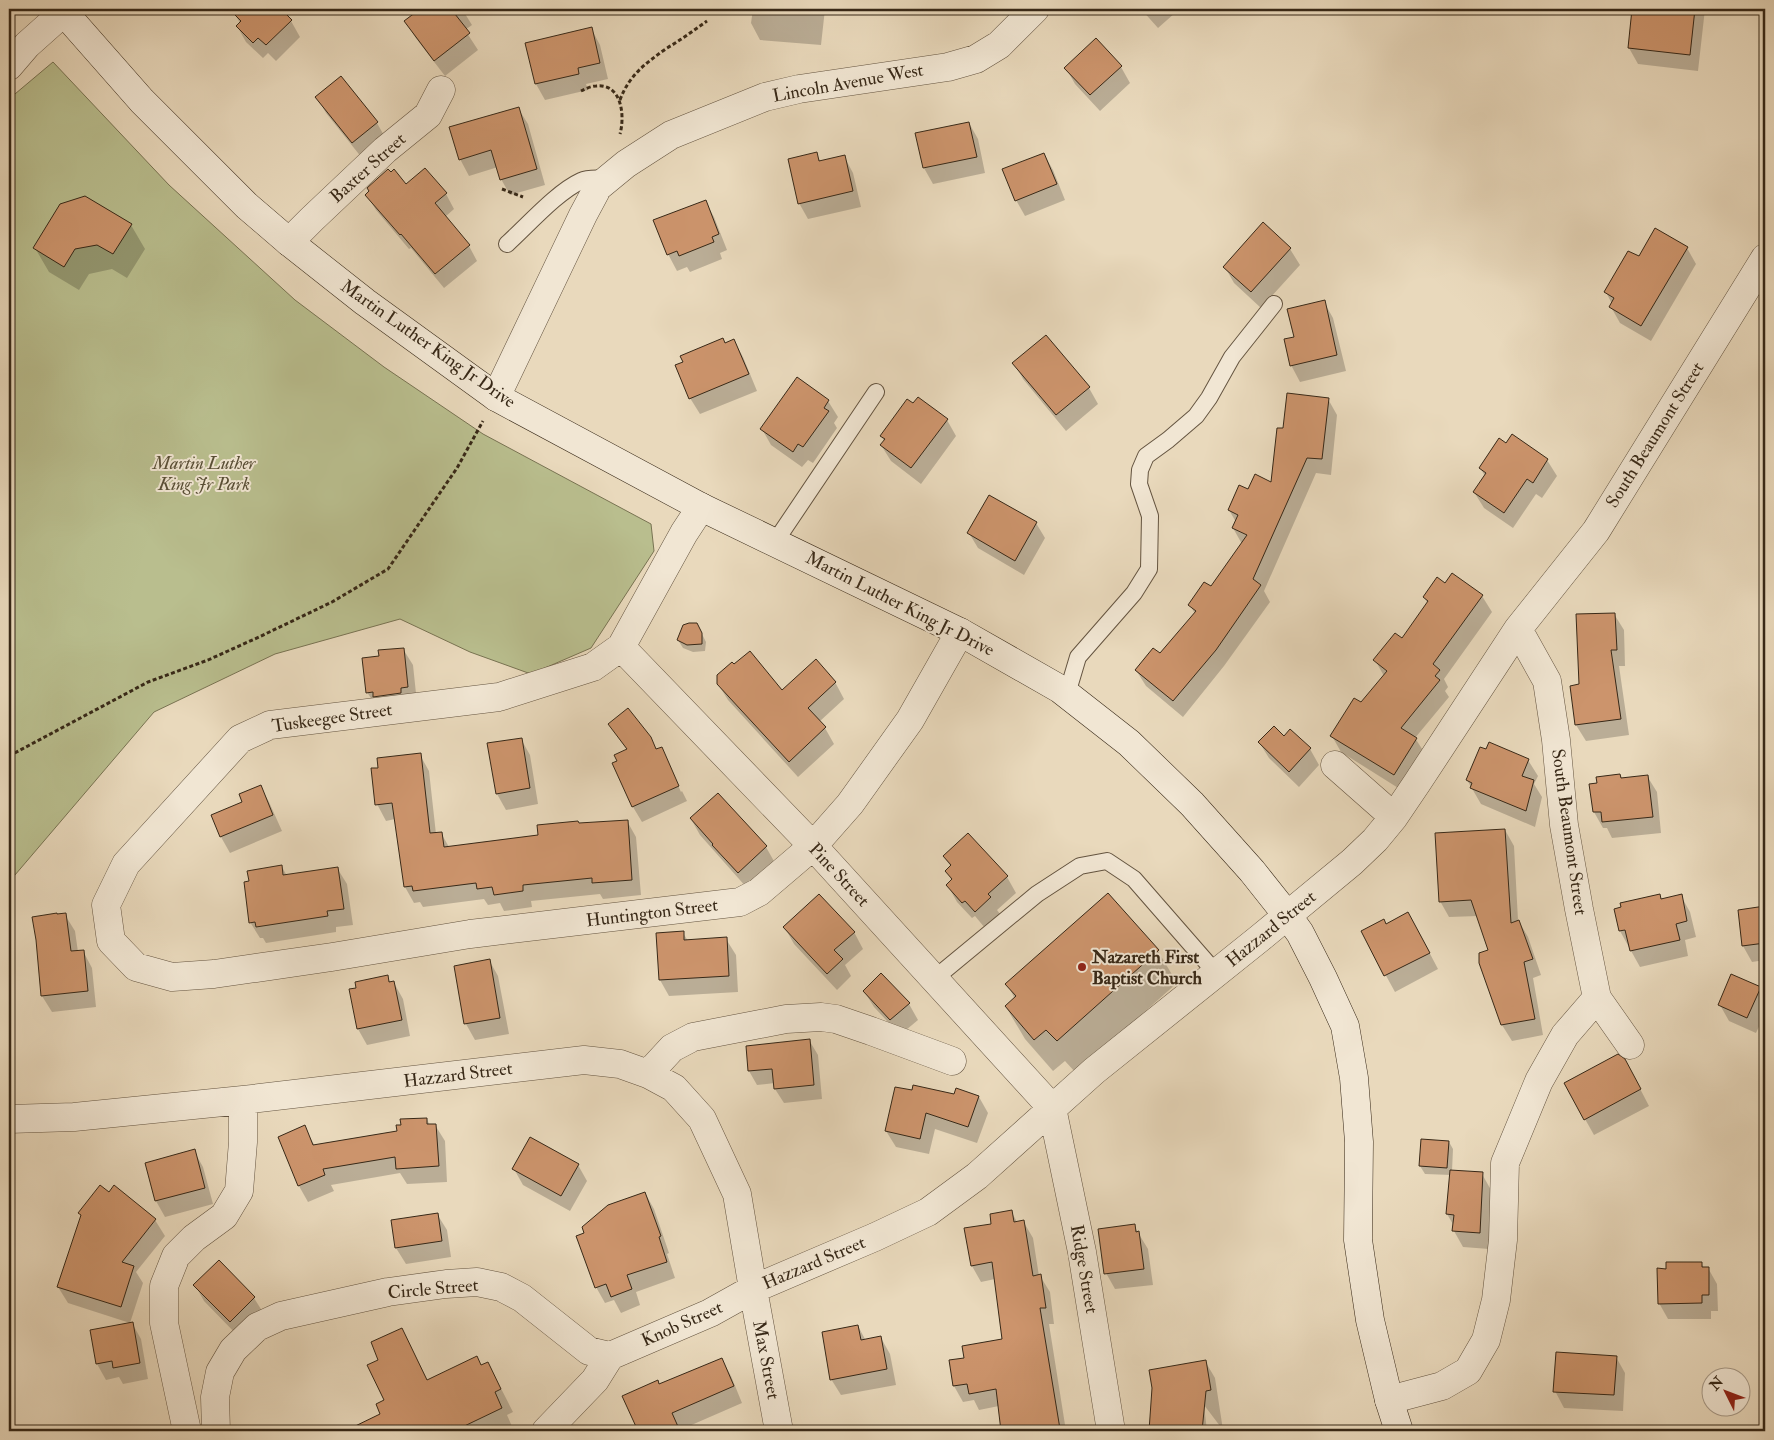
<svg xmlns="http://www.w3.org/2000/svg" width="1774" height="1440" font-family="'IM FELL Double Pica',serif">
  <rect width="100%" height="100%" fill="#e9d9bc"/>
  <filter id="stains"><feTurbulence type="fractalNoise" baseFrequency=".004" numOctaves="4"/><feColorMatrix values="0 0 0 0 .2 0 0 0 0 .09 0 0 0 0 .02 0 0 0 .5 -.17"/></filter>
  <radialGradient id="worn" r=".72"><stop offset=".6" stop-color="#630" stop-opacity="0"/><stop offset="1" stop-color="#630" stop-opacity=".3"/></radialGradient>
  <path fill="#b9be8e" stroke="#787352" d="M53,62L169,185L295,300L384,367L483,434L651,524L654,551L591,648L531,674L470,652L400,619L275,654L154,712L9,882V99Z"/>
  <path fill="#0003" d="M235,9H279L291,21L300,37L276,61L268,53L263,58L246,42L237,26L240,23L233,11Z
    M422,9H462L472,25L465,30L478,50L445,76L415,37L406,21Z
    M753,9H825L821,45L760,40L751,23Z
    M1141,9H1172L1175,13L1158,28Z
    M1633,9H1705L1698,71L1638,64L1629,48Z
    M591,28L600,45L608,79L586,84L588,90L545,100L536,84L526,44Z
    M1121,67L1130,83L1100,111L1075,84L1066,68Z
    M317,97L377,123L386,139L362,158L326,113Z
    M518,108L528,124L545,185L510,195L501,179L498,167L469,176L460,159Z
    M969,123L978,139L985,173L933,184L924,168L917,134Z
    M816,154L821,162L844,156L853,173L861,207L808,219L799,203Z
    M1044,154L1053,170L1065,200L1025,216L1016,200Z
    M425,170L446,194L454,209L445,217L469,246L477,261L444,288L411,248L409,249L376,210L367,195L406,186Z
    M705,201L714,217L727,250L720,253L722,259L690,272L687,267L677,271L668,254Z
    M1263,224L1290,249L1300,265L1261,308L1234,283L1225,267Z
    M131,225L145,249L127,278L112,269L89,274L79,290L49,272L35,248Z
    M1687,248L1696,264L1651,341L1620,323L1611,307L1612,304L1606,292Z
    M1324,302L1333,318L1346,371L1300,382L1291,365L1295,338Z
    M1046,336L1089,388L1098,404L1066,431L1023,379L1014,363Z
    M734,341L743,357L757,391L700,414L690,398Z
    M1328,399L1337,415L1331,475L1316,473L1264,591L1270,602L1224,666L1183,717L1146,686L1136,670L1160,655L1195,614L1190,605L1211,588L1242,544L1233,528L1236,522L1229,510L1249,490L1272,483L1284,430Z
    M828,401L838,417L834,423L837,428L813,463L808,460L802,467L771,445L762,429Z
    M947,420L956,436L921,484L891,461L881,445L884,441L881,436Z
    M1506,444L1547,460L1557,476L1542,498L1536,494L1513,528L1484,508L1474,492L1485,476L1480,468Z
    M1036,523L1045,538L1024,575L978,548L969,533Z
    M1452,575L1482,596L1492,612L1444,679L1448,687L1445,691L1449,697L1415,738L1426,755L1403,791L1341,752L1332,736L1384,676L1375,660L1402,640L1428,604L1424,597L1445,585Z
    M1614,614L1624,630L1625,666H1619L1629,735L1586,741L1576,725L1571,687L1580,685Z
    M701,632L706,642L705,651L693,652L683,648L678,640Z
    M403,649L413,665L417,703L377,708L367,692L380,657Z
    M835,682L844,699L819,722L825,728L834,744L798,777L728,700L718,684L782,692Z
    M609,724L650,738L657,750L661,748L669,763H668L681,792L682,791L687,801L642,822L633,807L618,761L627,750Z
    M521,739L530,755L538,804L506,810L497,794Z
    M1259,742L1310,749L1319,765L1299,787L1269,758Z
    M420,755L429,771L436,834L441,833L449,847L540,836L627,821L636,837L641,895L603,899L600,894L531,901L532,907L504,911L500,903L488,905L484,899L423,907L420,902L414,903L405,887L395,819L386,821L377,804L379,769Z
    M1528,760L1538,776L1534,784L1542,797L1535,827L1481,804L1467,780Z
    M1620,775L1622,779L1647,776L1657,792L1661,833L1612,838L1607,828H1603L1594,812L1591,785Z
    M260,786L269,802L282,831L230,853L221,837L213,816L244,803Z
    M691,819L766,847L775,863L747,888L700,835Z
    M1505,830L1514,846L1518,920L1528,937L1541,975L1533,978L1543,1035L1512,1041L1502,1025L1490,951L1478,916L1449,917L1440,901Z
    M944,857L1007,877L1016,893L997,910L1000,914L985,928L975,916L972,918L957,902L948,886L952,881L946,871L951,867Z
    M282,867L287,876L337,868L347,884L353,925L336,927V932L266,943L263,938H260L250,922V882Z
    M1108,894L1158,951L1177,983L1076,1073L1065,1061L1053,1071L1025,1039L1006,1007L1015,999L1007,984Z
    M1659,896L1662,900L1681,896L1690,912L1696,937L1685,940L1688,956L1640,967L1620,931Z
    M1765,907V960L1752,962L1743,946L1739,911Z
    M65,915L75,931L78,952L83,951L92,968L96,1007L52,1012L42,996Z
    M1386,925L1417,929L1438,969L1395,992L1362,932Z
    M785,928L854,932L863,949L845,965L851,976L837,990L794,944Z
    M683,933L688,941L726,939L736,955L738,992L669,996L660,980L657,934Z
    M489,960L498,976L509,1034L475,1040L466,1024L455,966Z
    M387,977L391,983H394L403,999L410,1036L367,1045L358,1029Z
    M1760,988L1765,997V1014L1756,1033L1729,1021L1720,1005Z
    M864,991L909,1004L918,1020L900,1035L874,1007Z
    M809,1040L818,1055L822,1099L784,1103L775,1089V1083L757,1085L749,1071Z
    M1634,1077L1649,1106L1594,1135L1585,1119Z
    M955,1095L979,1097L988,1113L977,1143L935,1129L929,1154L896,1147L886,1131Z
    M427,1119L430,1126L435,1125L445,1141L447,1182L407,1184L400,1173L331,1185L334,1191L308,1202L299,1186L280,1137L304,1127L315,1146L398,1132L402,1127Z
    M1449,1142L1453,1149L1452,1171L1482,1174L1491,1190L1489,1249L1463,1247L1454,1231V1226L1447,1214L1451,1175L1425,1174L1420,1166Z
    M194,1151L203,1167L213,1204L165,1217L156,1201Z
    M578,1165L587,1181L570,1211L523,1185L514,1169Z
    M645,1193L654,1209L669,1253L667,1254L675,1278L636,1292L640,1305L621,1313L614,1300L605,1303L596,1287Z
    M1011,1211L1017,1222L1023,1221L1033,1238L1039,1276H1040L1050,1292L1054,1324H1049L1066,1431H1003L999,1406L979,1410L974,1400L963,1402L954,1386L950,1361L966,1359L1004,1340L995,1279L981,1282L972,1266L993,1225Z
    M80,1213L155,1220L165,1236L136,1272L143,1283L130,1323L68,1303L58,1287L82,1216Z
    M437,1214L447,1230L451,1257L406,1264L396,1248Z
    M1134,1226L1148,1249L1153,1285L1115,1289L1106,1273Z
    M219,1261L254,1298L264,1314L240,1338L204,1301L195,1285Z
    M1701,1263L1704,1268H1708L1717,1284L1718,1311H1711V1319H1668L1659,1303L1668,1270Z
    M132,1323L141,1339L148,1379L123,1384L119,1377L106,1380L97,1364Z
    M858,1326L866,1341L881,1338L890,1354L896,1385L841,1395L831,1379Z
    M402,1329L428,1381L482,1366L488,1363L513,1412L507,1415L514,1431H376L371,1420L382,1414L386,1401L380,1360Z
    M1616,1357L1625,1373L1623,1411L1564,1408L1555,1391Z
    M722,1360L731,1376L742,1403L680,1430L681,1431H640L624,1397L659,1385Z
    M1205,1361L1215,1378L1223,1430L1204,1405L1207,1431H1150L1154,1388Z"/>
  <path fill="#cc946c" stroke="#372817" d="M229,9H281L292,20L266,45L258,38L253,43L236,26L241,21Z
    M420,9H451L470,33L434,61L404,21Z
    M1632,9H1695L1690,55L1628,48Z
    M592,27L600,63L578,68L579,74L535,84L525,43Z
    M1096,38L1122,66L1090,95L1064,68Z
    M341,76L378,122L352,143L315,97Z
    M519,107L537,169L500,180L491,150L459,160L449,127Z
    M969,122L977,157L923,168L915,133Z
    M817,152L819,161L845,155L853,191L798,204L788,159Z
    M1044,153L1057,184L1015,201L1002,169Z
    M425,168L447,193L435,203L470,245L435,274L401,234L400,235L365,195L369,191L367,188L388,169L391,172L394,169L406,184Z
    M85,196L132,224L113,254L97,245L75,249L64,267L33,248L60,204Z
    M706,200L719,234L712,237L714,242L679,256L677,251L667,255L653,220Z
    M1263,222L1291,248L1251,292L1223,267Z
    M1655,228L1688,247L1641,326L1609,307L1614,298L1604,292L1628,251L1639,256Z
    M1325,300L1337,355L1290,366L1284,339L1294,337L1287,309Z
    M1046,335L1090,387L1056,415L1012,363Z
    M723,338L725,343L734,339L749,374L689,399L675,365L683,362L680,356Z
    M797,377L829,400L824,408L829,411L803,447L798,444L793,452L760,429Z
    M1287,393L1329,398L1322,459L1307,458L1253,579L1261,585L1216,650L1173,701L1135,670L1153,648L1160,653L1196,611L1188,605L1204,582L1211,586L1247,535L1232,528L1238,515L1228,510L1239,485L1248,489L1255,474L1271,482L1277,428H1283Z
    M918,397L948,419L911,468L880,445L885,439L880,436L907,399L913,403Z
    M1512,434L1548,459L1533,483L1527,479L1504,513L1473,492L1486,473L1479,468L1499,438L1506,443Z
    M989,495L1037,522L1015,561L967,533Z
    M1452,573L1483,595L1433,664L1440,670L1435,676L1440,680L1401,728L1417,738L1394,775L1330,736L1354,698L1361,702L1387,671L1373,660L1395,633L1402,638L1428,601L1423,597L1437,577L1445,583Z
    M1615,613L1617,650H1611L1621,719L1575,725L1570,686L1579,684L1576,614Z
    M689,623H697L702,633V644L687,645L677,640L683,625Z
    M404,648L408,687L401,688V693L373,697V692L366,693L362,658L379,656L378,650Z
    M750,651L782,690L816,659L836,682L808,708L826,727L789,762L717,684V675L732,662L734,664Z
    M628,708L651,737L656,749L662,747L679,786L632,807L612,763L617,761L614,755L627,749L608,724Z
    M1274,726L1284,736L1290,729L1311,748L1289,772L1258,742Z
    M522,738L530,788L496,794L487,743Z
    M1489,742L1529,759L1522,776L1534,780L1526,811L1470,788L1472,783L1466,780L1480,747L1486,749Z
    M421,753L430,833L442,832L444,847L538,835L537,825L578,821L579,823L628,820L632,880L592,883V878L523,885V891L494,895L492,887L477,889L476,883L413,891L412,886L404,887L392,803L375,805L371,768H378L377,758Z
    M1620,774L1621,778L1648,775L1653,817L1602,822L1601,812H1593L1589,784L1597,783L1596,777Z
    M261,785L273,815L220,837L211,815L242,802L239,794Z
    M718,793L767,846L738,873L712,845L713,844L690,818Z
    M1505,829L1511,923L1519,920L1533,959L1524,962L1535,1019L1501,1025L1479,963V953L1488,950L1471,900L1439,902L1435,833Z
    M968,833L1008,876L988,894L991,897L975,912L965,901L962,903L946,885L952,879L945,871L951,865L943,856Z
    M282,865L283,875L338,867L344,909L327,911L328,916L256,927L255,922L249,923L244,882L249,881L247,871Z
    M1108,893L1159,950L1057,1041L1046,1030L1034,1040L1005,1006L1016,996L1005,984Z
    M819,894L855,932L834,950L843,959L827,974L783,927Z
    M1660,894L1661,899L1682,894L1687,921L1676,924L1680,940L1630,951L1625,930L1619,931L1614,909L1621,907L1620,903Z
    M1765,906V943L1742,946L1738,910Z
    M1408,912L1430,953L1384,976L1361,931L1384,919L1386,924Z
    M57,913V914L66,913L71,951L84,950L88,991L41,996L36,940L32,917Z
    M684,931V940L727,937L729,976L659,980L656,933Z
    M490,959L500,1018L464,1024L454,966Z
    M881,973L910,1003L890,1020L863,991Z
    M1731,974L1761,987L1747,1018L1718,1005Z
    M388,975L389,982L394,981L402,1020L357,1029L349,989L356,988L355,982Z
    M810,1039L814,1085L774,1089L772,1069L748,1071L746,1046Z
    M1618,1054L1625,1059L1641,1089L1584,1120L1564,1083Z
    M913,1085L954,1094L956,1088L979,1096L968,1127L926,1113L920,1139L885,1131L895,1087L912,1090Z
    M427,1118V1124H436L439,1166L396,1169L395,1157L323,1169L325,1175L298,1186L278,1137L305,1125L313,1145L397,1131L396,1125H401L400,1119Z
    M530,1137L579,1164L561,1196L512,1169Z
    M1421,1139L1449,1141L1447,1168L1419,1166Z
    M195,1149L205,1188L155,1201L145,1163Z
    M1450,1170L1483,1172L1480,1233L1452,1231L1454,1215L1446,1214Z
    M100,1185L109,1192L114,1185L156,1219L122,1262L134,1266L121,1307L57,1287L81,1215L78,1213Z
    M645,1192L661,1236L659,1237L667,1262L627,1275L632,1289L611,1297L606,1284L595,1288L576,1236L584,1233L582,1227L608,1205Z
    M1012,1210L1014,1222L1024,1220L1033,1276L1041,1274L1046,1308H1040L1060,1429L1048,1431H1001L996,1389L969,1394L967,1384L953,1386L949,1360L964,1358L962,1346L1002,1339L992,1262L971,1266L964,1228L991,1224L990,1214Z
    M438,1213L442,1241L395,1248L391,1220Z
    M1135,1224L1136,1232L1139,1231L1144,1269L1104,1274L1098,1229Z
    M219,1260L255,1297L230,1322L193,1285Z
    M1666,1262H1702V1267H1709V1295H1702V1303L1658,1304L1657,1268L1666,1269Z
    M133,1322L140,1363L113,1368L112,1361L96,1364L90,1330Z
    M858,1325L861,1340L881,1336L887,1369L830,1380L822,1332Z
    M402,1328L427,1380L477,1356L481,1365L488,1362L501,1389L495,1392L502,1408L454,1431H345L380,1414L376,1404L384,1400L367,1365L378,1360L371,1342Z
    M1556,1352L1617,1356L1614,1395L1553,1392Z
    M722,1358L734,1386L672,1413L680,1431H638L622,1396L658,1380L659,1384Z
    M1206,1360L1211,1390L1206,1391L1202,1431H1149L1152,1388L1149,1370Z"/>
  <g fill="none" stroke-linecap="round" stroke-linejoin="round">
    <g stroke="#645440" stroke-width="18">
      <path id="service" d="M507,244C528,225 557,192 581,181C590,177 600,179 609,179
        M775,542L876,392
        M1067,694L1078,657L1134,593L1149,569L1150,516L1139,484L1140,470L1146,456L1168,440L1196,416L1209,398L1232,357L1274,304
        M934,979L1037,894L1080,866L1107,861L1134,879L1216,973"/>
    </g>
    <g stroke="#645440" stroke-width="29">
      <path id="minor" d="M9,66L27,45L64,12
        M289,242L312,219L385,150L428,115L441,90
        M496,397L583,215L598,187L626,164L671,135L765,97L799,89L948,67L976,59L999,45L1035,9
        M701,507L684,533L621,647L593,667L499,697L270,725L240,739L126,864L106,905L111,941L136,967L172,977L214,974L332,957L470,934L740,902L759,892L813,846L850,804L910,720L960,632
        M621,647L813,846L1052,1108L1082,1252L1111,1431
        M1335,765L1394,817
        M1597,998L1630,1045
        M648,1074L672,1048L693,1037L786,1019L821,1017L836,1019L871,1031L952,1061
        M9,1119L74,1117L243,1100L584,1060L620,1064L648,1074L674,1088L702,1119L737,1194L753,1289L779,1431
        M610,1356L710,1313L753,1289L875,1237L928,1212L977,1176L1094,1071L1260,938L1352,862L1375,840L1394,817L1417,783L1518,629
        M1389,1400L1442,1386L1468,1371L1486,1340L1496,1300L1503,1240L1505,1163L1539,1081L1565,1035L1597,998L1579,909L1564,825L1556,740L1547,681L1518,629L1596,531L1765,258
        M187,1431L164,1323V1286L176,1256L194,1238L224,1216L239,1191L243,1142V1100
        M216,1431L215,1397L220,1372L233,1350L257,1327L281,1316L388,1292L446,1284L477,1282L501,1287L522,1298L589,1351L610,1356
        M546,1431L595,1380L610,1356"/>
    </g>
    <g stroke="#372817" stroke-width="29">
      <path id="secondary" d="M61,9L142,101L247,206L289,242L365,302L496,397L701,507L960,632L1060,689L1129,743L1192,804L1252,871L1287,915L1300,933L1323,978L1345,1026L1354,1078L1359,1142L1358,1240L1370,1320L1389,1400L1399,1431"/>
    </g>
    <path stroke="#372817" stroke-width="3" stroke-dasharray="4 2.5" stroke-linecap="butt" d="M581,91C585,89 591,86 596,86C622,83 625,116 620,134
      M620,100C629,75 646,63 667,48C681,40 694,30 707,21
      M502,189L523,197
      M9,756L148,682L208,660L259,637L332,602L388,569L457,468L483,421"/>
    <use href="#service" stroke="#f1e6d3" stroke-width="16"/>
    <use href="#minor" stroke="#f1e6d3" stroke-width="28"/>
    <use href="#secondary" stroke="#f1e6d3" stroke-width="28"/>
  </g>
  <circle fill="#8f2418" stroke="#f1e6d3" stroke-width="2" cx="1082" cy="967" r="5"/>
  <g text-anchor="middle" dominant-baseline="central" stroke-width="4" stroke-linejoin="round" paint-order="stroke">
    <g font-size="18" fill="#372817" stroke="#f1e6d3">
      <text transform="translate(848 83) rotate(-10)">Lincoln Avenue West</text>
      <text transform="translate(368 168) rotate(-42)">Baxter Street</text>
      <text transform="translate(428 344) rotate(35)">Martin Luther King Jr Drive</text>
      <text transform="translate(1655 435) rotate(-58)">South Beaumont Street</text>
      <text transform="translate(900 604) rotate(27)">Martin Luther King Jr Drive</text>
      <text transform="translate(332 718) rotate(-8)">Tuskeegee Street</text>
      <text transform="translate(1569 832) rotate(82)">South Beaumont Street</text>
      <text transform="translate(839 875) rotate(47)">Pine Street</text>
      <text transform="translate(652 913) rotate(-7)">Huntington Street</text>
      <text transform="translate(1271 929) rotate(-39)">Hazzard Street</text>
      <text transform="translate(458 1075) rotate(-7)">Hazzard Street</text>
      <text transform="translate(814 1263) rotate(-23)">Hazzard Street</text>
      <text transform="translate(1084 1269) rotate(80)">Ridge Street</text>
      <text transform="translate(433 1289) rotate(-5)">Circle Street</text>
      <text transform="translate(682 1324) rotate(-24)">Knob Street</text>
      <text transform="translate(766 1360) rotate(79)">Max Street</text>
    </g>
    <g font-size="18" font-style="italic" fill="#584e35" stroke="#f1e6d3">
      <text x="204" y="463">Martin Luther<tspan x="204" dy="21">King Jr Park</tspan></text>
    </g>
    <g font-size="18" font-weight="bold" fill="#372817" stroke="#f1e6d3" text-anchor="start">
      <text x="1092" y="957">Nazareth First<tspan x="1092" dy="21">Baptist Church</tspan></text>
    </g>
  </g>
  <rect width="1774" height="1440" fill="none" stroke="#e9d9bc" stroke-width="30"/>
  <rect x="10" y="10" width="1754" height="1420" fill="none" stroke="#372817" stroke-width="2.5"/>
  <rect x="15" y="15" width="1744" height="1410" fill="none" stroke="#372817"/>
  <g transform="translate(1726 1392) rotate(312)"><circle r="24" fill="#f1e6d3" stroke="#a79a88"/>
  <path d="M0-4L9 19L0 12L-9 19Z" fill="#8f2418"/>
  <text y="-8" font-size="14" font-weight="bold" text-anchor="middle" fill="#372817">N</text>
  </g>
  <rect width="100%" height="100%" filter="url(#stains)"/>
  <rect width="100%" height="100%" fill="url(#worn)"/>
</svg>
